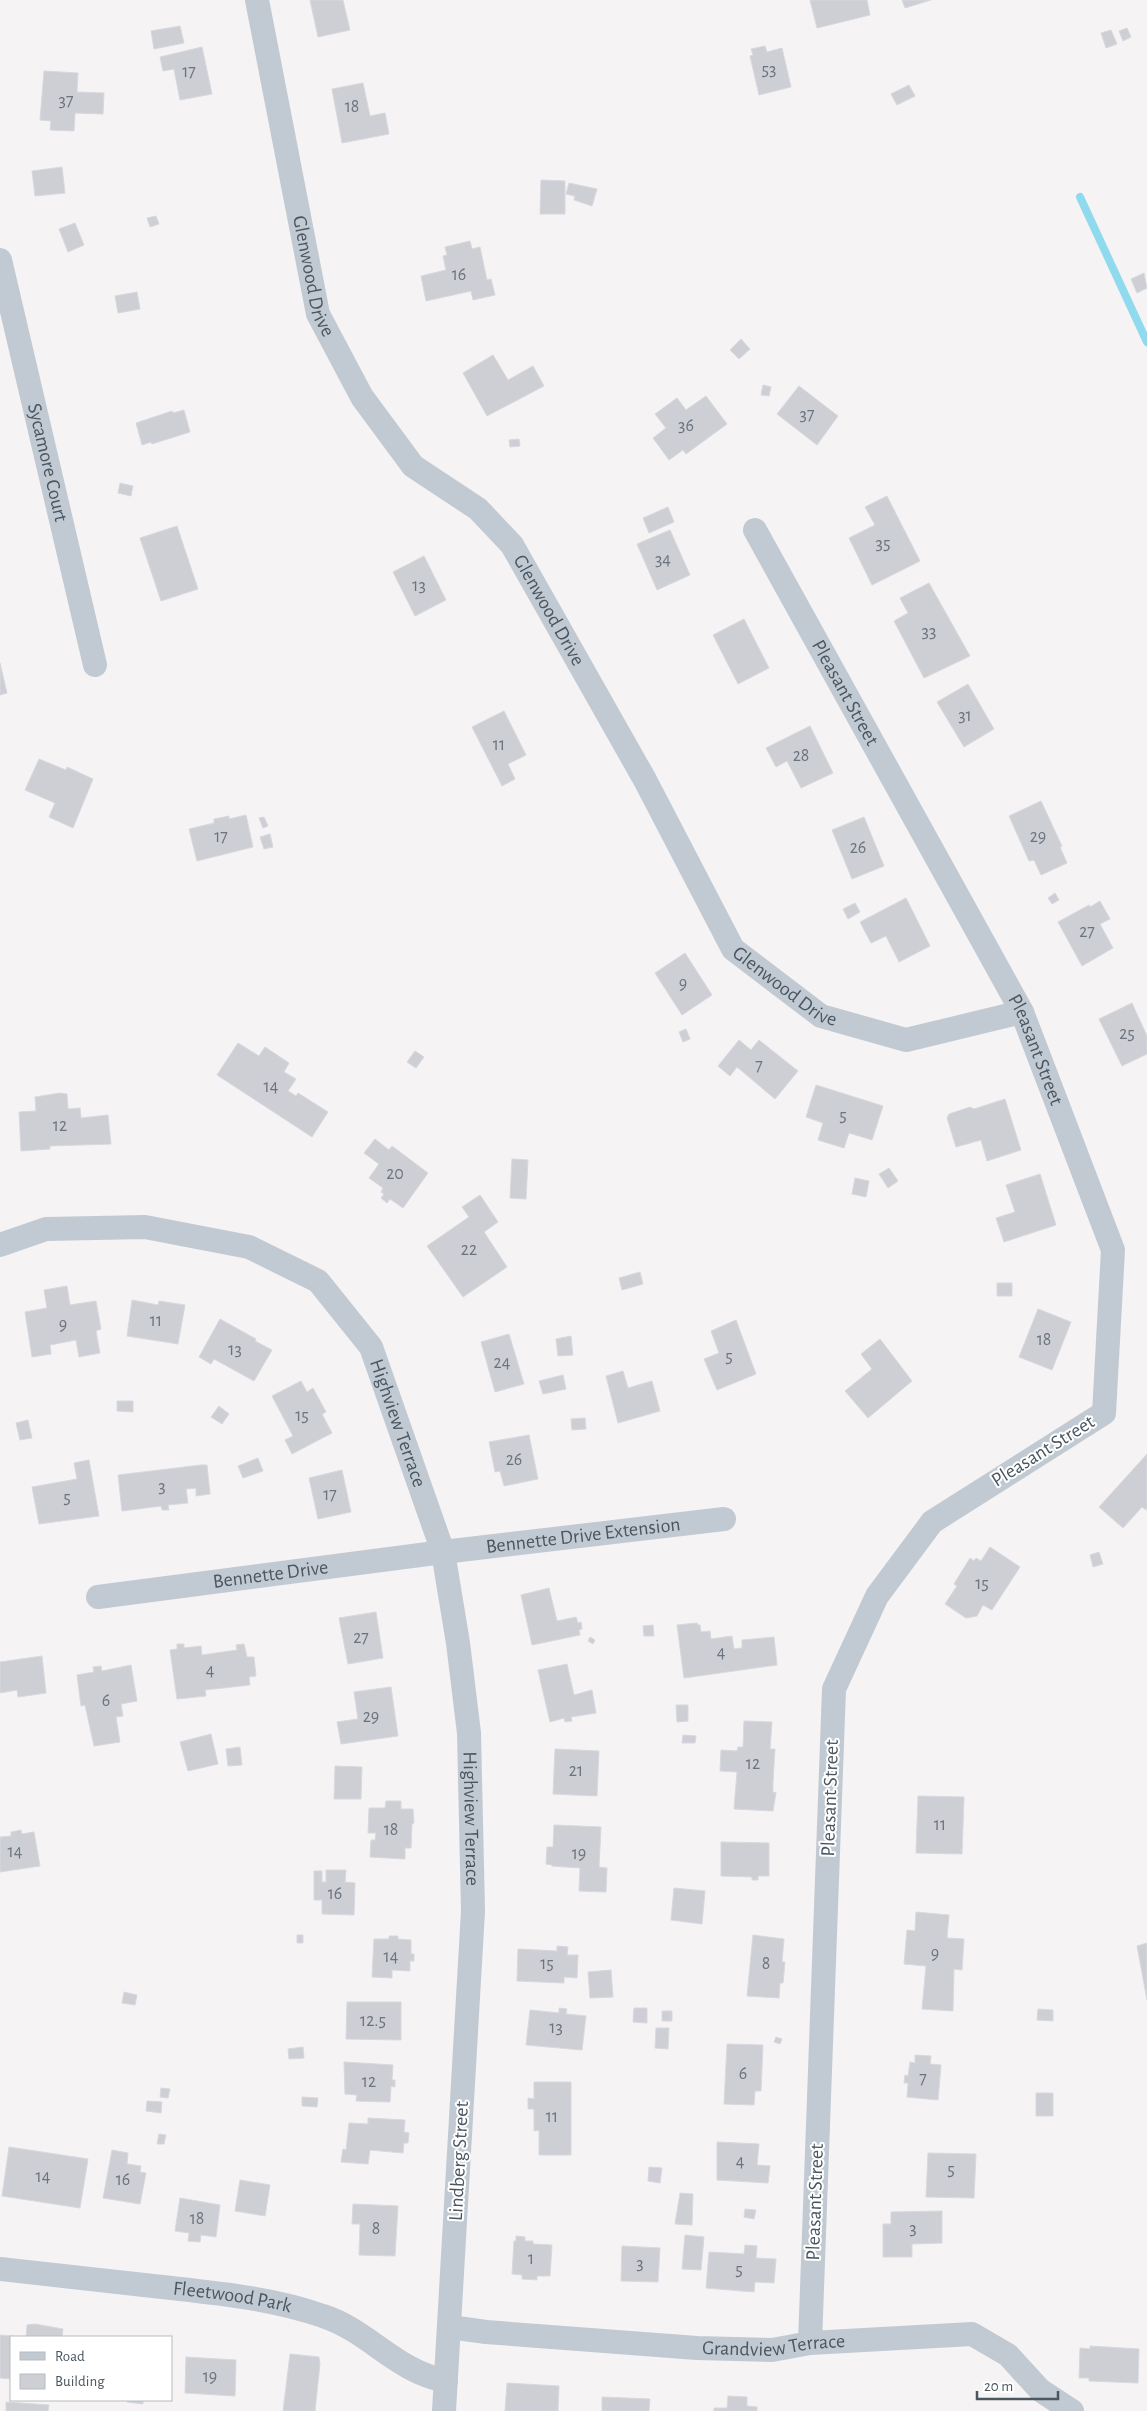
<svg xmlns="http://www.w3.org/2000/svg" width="1147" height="2411" font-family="'Alegreya Sans',sans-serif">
  <rect width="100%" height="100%" fill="#f5f3f3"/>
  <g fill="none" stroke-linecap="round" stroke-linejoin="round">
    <path stroke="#90daee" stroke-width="8" d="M1080,197L1147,342"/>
  </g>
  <path fill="#cdcfd5" stroke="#d7d9de" d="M310,0H343L350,30L318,37Z
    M810,0H867L870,15L817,28Z
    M902,0H931L905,8Z
    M180,26L184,43L154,49L151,31Z
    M1127,28L1131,37L1123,41L1119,31Z
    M1111,30L1117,44L1106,48L1101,33Z
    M765,46L767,52L782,48L791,87L759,95L750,56L753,55L751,49Z
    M202,47L212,94L180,100L174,69L163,71L160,57Z
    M44,71L78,73L77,92L104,93L103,114L75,113L74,131L50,130L51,121L40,120Z
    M363,83L370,116L385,113L389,134L342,143L332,89Z
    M909,85L915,96L897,105L891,94Z
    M62,167L65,193L35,196L32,171Z
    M541,180L565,181V214H540Z
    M569,183L597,189L592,206L574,200L575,196L566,194Z
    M156,216L159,224L150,227L147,218Z
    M75,223L84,245L68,252L59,229Z
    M470,241L472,249L480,247L487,280L491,279L495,295L473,300L471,291L426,301L421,276L446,270L443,256L447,255L445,247Z
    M1144,273L1147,288L1137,293L1131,279Z
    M137,292L140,309L118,313L115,296Z
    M741,339L750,349L739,359L730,350Z
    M493,355L508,380L533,366L544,386L487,416L463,373Z
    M763,385L771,387L769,396L761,395Z
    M799,386L838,416L817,445L777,414Z
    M706,396L727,424L686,454L683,450L669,460L653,438L666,428L655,414L677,398L686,410Z
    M184,410L190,432L152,444L151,442L142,445L136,423L172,411L173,413Z
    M519,439L520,446L510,447L509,440Z
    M120,483L133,486L131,496L118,493Z
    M887,496L920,561L872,585L849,538L875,525L865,507Z
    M668,507L674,522L649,533L643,518Z
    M177,526L198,589L161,601L140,538Z
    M670,530L690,575L657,590L637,544Z
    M424,556L446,600L415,616L393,572Z
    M929,583L970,656L924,678L894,621L908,613L900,598Z
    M744,619L769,668L738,684L713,635Z
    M0,663L7,693L0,695Z
    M968,684L994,729L964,747L937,702Z
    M504,711L526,755L508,764L515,779L502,786L472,727Z
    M810,726L833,773L801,788L787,761L776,767L766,748Z
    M39,759L66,770L67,767L93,779L73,828L49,817L55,803L25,790Z
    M1041,801L1062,846L1060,847L1067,863L1041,875L1034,860L1029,861L1009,816Z
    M246,815L253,847L197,861L189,829L214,823V819L229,816V819Z
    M264,817L268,826L263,828L259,818Z
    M864,817L884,866L852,879L832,830Z
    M270,834L273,847L264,849L260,837Z
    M1055,893L1059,900L1052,904L1048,898Z
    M906,898L930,946L899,962L886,936L871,943L860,922Z
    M1100,901L1110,919L1100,924L1113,948L1082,966L1058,922L1089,905L1090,907Z
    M855,903L860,912L848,919L843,909Z
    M685,953L712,995L682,1015L655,973Z
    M1132,1003L1147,1036V1054L1122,1066L1099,1019Z
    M686,1029L690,1039L683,1042L679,1032Z
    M739,1040L751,1050L759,1040L798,1071L775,1099L737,1067L730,1076L718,1066Z
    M238,1043L259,1056L265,1047L289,1063L284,1072L296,1079L288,1091L296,1096L298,1093L328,1112L312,1137L217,1075Z
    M415,1051L424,1057L416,1068L407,1062Z
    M816,1085L883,1106L872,1140L849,1133L844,1148L818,1140L823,1123L806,1117Z
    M60,1093L67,1094L68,1109L80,1108L81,1118L108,1115L111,1144L50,1146V1149L21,1151L19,1112L36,1111L35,1097Z
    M1005,1099L1021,1150L987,1161L981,1140L956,1147L947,1118L949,1114L970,1107L974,1109Z
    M375,1139L389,1150L392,1146L428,1173L403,1208L390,1199L387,1203L381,1198L384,1194L381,1192L383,1188L369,1178L379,1164L364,1153Z
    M512,1159L528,1160L526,1199L510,1198Z
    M889,1168L898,1181L888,1188L879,1174Z
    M1040,1174L1056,1225L1004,1242L996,1218L1015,1212L1006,1185Z
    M855,1178L869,1181L866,1197L852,1194Z
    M480,1195L498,1222L484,1232L507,1267L463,1297L427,1246L469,1217L462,1207Z
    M640,1272L643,1284L622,1290L619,1278Z
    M997,1283H1012V1296H997Z
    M67,1286L70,1305L96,1301L101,1329L96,1331L100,1353L79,1357L76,1340L50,1345L51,1354L32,1357L25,1312L47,1308L44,1290Z
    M132,1300L158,1305L159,1301L185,1305L178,1344L127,1336Z
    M1038,1309L1071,1322L1052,1370L1019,1357Z
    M220,1319L256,1339L255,1341L272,1350L254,1381L214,1359L211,1364L199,1357Z
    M736,1320L756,1374L717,1390L704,1359L719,1353L711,1331Z
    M509,1334L524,1384L495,1392L481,1342Z
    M571,1336L573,1355L558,1356L556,1339Z
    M880,1339L912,1381L868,1418L845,1391L872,1369L861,1354Z
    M623,1371L628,1388L652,1381L660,1411L618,1423L606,1376Z
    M563,1375L566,1389L543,1394L539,1381Z
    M301,1381L307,1392L313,1388L326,1412L322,1414L332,1433L292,1454L285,1440L293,1436L272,1396Z
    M117,1401H133V1412L117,1411Z
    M219,1406L229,1414L222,1424L211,1417Z
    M585,1418L586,1429L572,1430L571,1419Z
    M28,1420L32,1438L20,1440L16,1423Z
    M529,1435L538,1479L504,1486L500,1471L495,1472L489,1442Z
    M1147,1454V1508L1146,1510L1142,1507L1123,1528L1099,1507Z
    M258,1458L263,1471L243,1478L238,1466Z
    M89,1460L99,1516L39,1524L32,1487L77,1479L74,1463Z
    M201,1465H207L210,1494L196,1496V1488L186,1489L188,1503L168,1505L169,1510H162L161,1506L122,1511L118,1475Z
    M342,1470L351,1512L318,1519L309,1478Z
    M990,1547L1020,1567L992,1610L983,1605L977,1616L966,1618L945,1604L957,1586L954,1584L970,1558L974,1561L976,1558L981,1561Z
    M1099,1552L1103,1564L1093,1567L1090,1555Z
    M549,1588L557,1621L576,1617L578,1623L581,1622L582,1629L579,1630L580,1635L532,1645L521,1595Z
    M376,1612L383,1658L348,1664L339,1618Z
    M697,1623L698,1625H700L701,1632L710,1631L711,1639L732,1636L734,1649L742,1648V1640L774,1637L777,1665L684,1678L677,1625Z
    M653,1625L654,1636H644L643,1626Z
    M590,1637L595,1640L593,1644L588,1641Z
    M177,1644H184V1648L201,1646L202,1655L237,1650L236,1645L244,1644L247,1657H254L256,1676L249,1677L250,1685L205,1690L206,1696L177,1699L170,1650L177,1649Z
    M42,1656L46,1693L18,1697L17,1690L0,1693V1662Z
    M567,1664L574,1695L592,1690L596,1713L571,1717L572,1721L565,1722L564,1718L550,1722L538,1670Z
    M131,1665L137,1701L121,1704L123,1716L116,1717L120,1742L94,1746L85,1705L81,1706L77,1675L94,1672L93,1667L101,1666L102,1671Z
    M391,1687L398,1736L341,1744L337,1722L358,1719L354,1692Z
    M676,1705H688V1721L677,1722Z
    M744,1721L772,1722L770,1749H775L773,1782V1793L776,1792L773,1811L734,1809L737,1772L720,1771L721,1750L737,1751L738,1747H743Z
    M211,1734L218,1764L188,1771L180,1742Z
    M683,1735L696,1736L695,1743H682Z
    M240,1747L242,1765L228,1766L226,1749Z
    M555,1749L599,1751L597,1796L553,1794Z
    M335,1766L362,1767L361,1799H334Z
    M918,1796L964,1797L962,1854L916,1853Z
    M386,1801H401V1809H413L414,1823L412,1824L411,1848H405V1859L370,1857L371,1840H375L376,1833H368L369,1808H385Z
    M554,1825L601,1827L599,1867L607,1868L606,1892L579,1891L580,1868L552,1866V1865L546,1864L547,1847H553Z
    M21,1830L22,1834L34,1832L40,1866L0,1872V1837L11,1836V1832Z
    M721,1842L769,1843V1876H758V1880H752V1877L721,1876Z
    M326,1870H346L345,1882L355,1883L354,1915L322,1914V1900H314V1871H322V1882H326Z
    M674,1888L705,1891L702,1924L671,1920Z
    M916,1912L949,1915L947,1938L964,1939L962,1970L954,1969L953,2011L922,2009L926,1966L904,1964L907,1930L915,1931Z
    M297,1935H303V1943H297Z
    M753,1935L784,1939L782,1962H785L783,1983H780L779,1998L747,1996Z
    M389,1936H398V1939L411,1940V1954H414V1961H410V1971L392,1970V1978L372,1977L374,1939H389Z
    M1147,1943V2000L1137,1946Z
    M557,1946L568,1947L567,1955H578L577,1978L564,1977V1983L517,1981L518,1949L557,1951Z
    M611,1970L613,1997L590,1998L588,1972Z
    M124,1992L137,1995L135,2005L122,2003Z
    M347,2002H401V2040L346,2039Z
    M559,2008L567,2009L566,2014L586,2016L582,2050L526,2045L530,2010L559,2013Z
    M634,2008H647V2023L633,2022Z
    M1038,2009L1053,2010V2021L1037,2020Z
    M662,2011H672V2021H662Z
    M656,2028H669L668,2049L655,2048Z
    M776,2037L782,2039L780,2044L774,2042Z
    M727,2044L763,2045L761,2091H755L754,2105L724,2104Z
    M303,2047L304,2058L289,2059L288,2049Z
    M915,2055L931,2056L930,2064L941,2065L938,2100L907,2097L908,2083H904L905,2075L908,2076L910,2062L915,2063Z
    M344,2062L393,2065L392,2080H395V2087L391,2086L390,2102L356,2101L357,2095L345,2094Z
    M534,2082H571V2155H539V2130L534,2131V2109H528V2098L534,2099Z
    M161,2088L170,2089L168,2098L160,2097Z
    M1036,2093H1053V2116H1036Z
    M302,2097L318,2098L317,2107L302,2106Z
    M147,2101L162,2102L161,2113L146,2111Z
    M368,2118L405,2120L404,2132L409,2133L408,2143H404L403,2153L370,2150L368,2164L341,2162L343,2149L346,2150L349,2123L368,2124Z
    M159,2134L166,2135L164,2144H157Z
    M717,2142L759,2144L757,2165L770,2166L768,2183L717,2180Z
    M9,2147L88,2159L80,2208L2,2196Z
    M112,2150L128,2153L127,2164L141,2166L140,2172L146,2173L140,2204L103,2198Z
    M928,2153L976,2154L974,2198L926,2197Z
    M649,2167L662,2168L660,2183L648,2181Z
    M240,2180L270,2185L265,2216L235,2211Z
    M680,2193L693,2194L692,2225L675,2224Z
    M180,2198L220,2205L216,2237L201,2235L200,2242L188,2241L189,2233L175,2231Z
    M353,2204L398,2206L395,2256L359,2255L360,2224H352Z
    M745,2209L756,2210L754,2219L744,2217Z
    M942,2211V2243L912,2244V2257H883V2224H891V2212Z
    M685,2235L704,2237L701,2270L682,2269Z
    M516,2236L525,2237V2241H533V2244L552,2245L550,2276H537V2280L522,2279V2275L512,2274L514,2241H516Z
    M745,2245L757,2246L756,2258L776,2259L774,2283L755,2282L754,2292L706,2288L709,2252L744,2254Z
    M622,2246L660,2248L658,2282L621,2281Z
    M35,2324L63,2329L62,2337H26L27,2325Z
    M0,2335L21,2337H11V2379L0,2378Z
    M1090,2346L1139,2349L1138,2383L1089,2381V2378H1079L1080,2348L1090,2349Z
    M290,2354L319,2357L320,2364L315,2411H283Z
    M186,2357L236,2360L235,2396L185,2393Z
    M507,2383L559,2386L558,2411H505Z
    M728,2396L747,2397V2406L757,2407V2411H714V2408H727Z
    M602,2397L650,2399L649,2411H602Z
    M128,2400H143V2404L127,2402Z
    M6,2402L49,2405L48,2411H6Z"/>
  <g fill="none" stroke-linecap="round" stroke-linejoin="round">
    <g stroke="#c1cad2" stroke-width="24">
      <path id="s1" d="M257,0L318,314L362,397L413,466L478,509L512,545L645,780L733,949L821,1016L906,1040L1022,1012"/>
      <path id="s2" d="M0,260L95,665"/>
      <path id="s3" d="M755,530L1022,1012L1113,1250L1104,1413L932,1522L877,1596L834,1689L810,2343"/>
      <path id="s4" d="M0,1245L46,1229L145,1227L249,1247L318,1281L371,1347L443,1552L458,1643L469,1733L473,1911L444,2411"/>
      <path id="s5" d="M98,1597L443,1552L724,1519"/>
      <path id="s6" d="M0,2269C54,2275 108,2281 162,2287C216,2293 272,2298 323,2316C369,2331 395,2371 446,2381"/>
      <path id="s7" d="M450,2327L486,2332L697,2348L772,2350L810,2343L972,2334L1008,2355L1040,2390L1072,2411"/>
    </g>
  </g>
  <g text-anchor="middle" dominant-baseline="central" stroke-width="4" stroke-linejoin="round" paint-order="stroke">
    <g font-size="18" fill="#6b747e">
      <text x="769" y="70">53</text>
      <text x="189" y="72">17</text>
      <text x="66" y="101">37</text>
      <text x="352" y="107">18</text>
      <text x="459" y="275">16</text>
      <text x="807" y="415">37</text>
      <text x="686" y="426">36</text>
      <text x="883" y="544">35</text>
      <text x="663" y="560">34</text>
      <text x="419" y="586">13</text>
      <text x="929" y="632">33</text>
      <text x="965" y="716">31</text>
      <text x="499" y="745">11</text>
      <text x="801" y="756">28</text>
      <text x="221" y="837">17</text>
      <text x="1038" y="837">29</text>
      <text x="858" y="848">26</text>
      <text x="1087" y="932">27</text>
      <text x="683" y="984">9</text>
      <text x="1127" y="1034">25</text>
      <text x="759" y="1066">7</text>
      <text x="271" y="1087">14</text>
      <text x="843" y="1116">5</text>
      <text x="60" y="1126">12</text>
      <text x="395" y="1174">20</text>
      <text x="469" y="1250">22</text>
      <text x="156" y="1321">11</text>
      <text x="63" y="1325">9</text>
      <text x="1044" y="1340">18</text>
      <text x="235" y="1350">13</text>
      <text x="729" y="1357">5</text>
      <text x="502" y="1363">24</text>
      <text x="302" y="1416">15</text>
      <text x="514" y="1460">26</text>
      <text x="162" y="1487">3</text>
      <text x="330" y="1495">17</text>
      <text x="67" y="1498">5</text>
      <text x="982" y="1584">15</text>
      <text x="361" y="1638">27</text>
      <text x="721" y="1653">4</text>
      <text x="210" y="1671">4</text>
      <text x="106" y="1701">6</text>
      <text x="371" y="1717">29</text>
      <text x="753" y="1764">12</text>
      <text x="576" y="1771">21</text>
      <text x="940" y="1825">11</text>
      <text x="391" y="1830">18</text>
      <text x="15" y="1852">14</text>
      <text x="579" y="1854">19</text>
      <text x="335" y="1894">16</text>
      <text x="935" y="1954">9</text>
      <text x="391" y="1957">14</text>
      <text x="547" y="1964">15</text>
      <text x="766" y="1964">8</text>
      <text x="373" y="2021">12.5</text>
      <text x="556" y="2028">13</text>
      <text x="743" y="2074">6</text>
      <text x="923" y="2079">7</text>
      <text x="369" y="2082">12</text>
      <text x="552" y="2117">11</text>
      <text x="740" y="2162">4</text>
      <text x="951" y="2170">5</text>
      <text x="43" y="2177">14</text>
      <text x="123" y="2180">16</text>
      <text x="197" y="2219">18</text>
      <text x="376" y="2229">8</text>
      <text x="913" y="2229">3</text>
      <text x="531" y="2259">1</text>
      <text x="640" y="2264">3</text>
      <text x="739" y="2270">5</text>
      <text x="210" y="2377">19</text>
    </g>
    <g font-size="20" fill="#4a5661" stroke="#fff">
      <text stroke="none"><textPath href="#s1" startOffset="282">Glenwood Drive</textPath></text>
      <text stroke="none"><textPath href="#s2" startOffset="208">Sycamore Court</textPath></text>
      <text stroke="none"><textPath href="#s1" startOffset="702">Glenwood Drive</textPath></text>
      <text stroke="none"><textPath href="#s3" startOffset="186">Pleasant Street</textPath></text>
      <text stroke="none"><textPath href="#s1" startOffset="1152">Glenwood Drive</textPath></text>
      <text stroke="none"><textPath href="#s3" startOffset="591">Pleasant Street</textPath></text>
      <text stroke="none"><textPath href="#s4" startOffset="496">Highview Terrace</textPath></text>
      <text transform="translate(1043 1451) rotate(-32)">Pleasant Street</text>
      <text stroke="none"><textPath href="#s5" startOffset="489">Bennette Drive Extension</textPath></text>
      <text stroke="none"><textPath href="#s5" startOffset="174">Bennette Drive</textPath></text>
      <text transform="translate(830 1798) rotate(-88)">Pleasant Street</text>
      <text stroke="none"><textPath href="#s4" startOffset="901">Highview Terrace</textPath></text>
      <text transform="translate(459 2161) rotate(-87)">Lindberg Street</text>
      <text transform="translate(815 2202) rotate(-88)">Pleasant Street</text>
      <text stroke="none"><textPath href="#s6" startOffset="234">Fleetwood Park</textPath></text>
      <text stroke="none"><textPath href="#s7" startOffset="325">Grandview Terrace</textPath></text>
    </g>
  </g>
  <rect x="10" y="2336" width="162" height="65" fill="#ffffff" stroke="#b7bbc0"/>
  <rect x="20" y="2352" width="25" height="8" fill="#c1cad2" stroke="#b7bbc0"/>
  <text x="55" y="2361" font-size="15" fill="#4a5661">Road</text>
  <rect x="20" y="2374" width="25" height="15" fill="#cdcfd5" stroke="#b7bbc0"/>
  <text x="55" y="2386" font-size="15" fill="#4a5661">Building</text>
  <path d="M977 2391v8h81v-8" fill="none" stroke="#4a5661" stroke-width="2.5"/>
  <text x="984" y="2391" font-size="15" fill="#4a5661" stroke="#ffffff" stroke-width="4" paint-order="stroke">20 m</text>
</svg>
